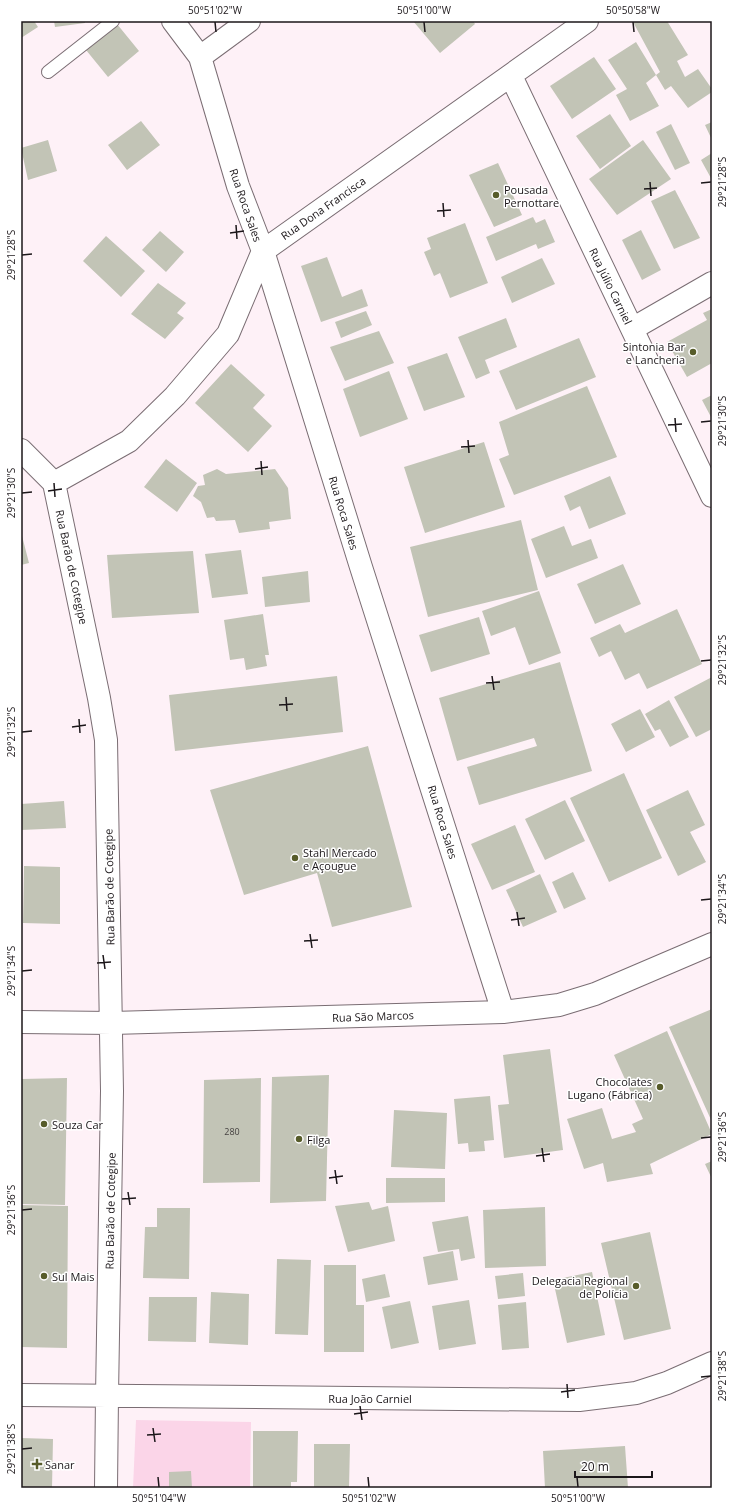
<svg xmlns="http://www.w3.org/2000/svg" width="733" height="1509" font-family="'Open Sans',sans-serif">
  <rect width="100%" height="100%" fill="#fef1f7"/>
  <path fill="#fbd5e8" d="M136,1420L251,1422L250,1488H133Z"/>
  <path fill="#c2c4b6" d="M21,21H34L38,27L21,38Z
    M54,21H85V23L55,27Z
    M413,21H473L475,24L440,53Z
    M636,21H667L688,55L677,61L685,77L698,69L712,89V92L688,108L671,86L665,90L656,75L660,72L633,22Z
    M117,24L139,51L108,77L86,50Z
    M636,42L656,75L646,83L659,106L630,121L616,95L627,89L608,60Z
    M594,57L616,89L572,119L550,86Z
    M610,114L631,146L600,169L576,136Z
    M141,121L160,145L127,170L108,145Z
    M712,122V140L705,125Z
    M671,124L690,163L675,170L656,132Z
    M48,140L57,171L28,180L21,148Z
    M643,140L671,179L617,215L589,179Z
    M712,153V180L701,160Z
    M498,163L522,215L494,227L469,175Z
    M675,190L700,238L674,249L651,201Z
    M533,217L536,223L545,219L555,242L538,249L536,244L496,261L486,237Z
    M465,223L488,283L450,298L440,273L434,276L424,252L431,249L427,238Z
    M641,230L661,270L642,280L622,240Z
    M160,231L184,252L166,272L142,250Z
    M106,236L145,271L121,297L83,261Z
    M327,257L342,297L362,289L368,306L321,322L301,266Z
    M542,258L555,284L512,303L501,277Z
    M158,283L186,303L177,313L184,318L165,339L131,314Z
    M712,309V363L687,377L667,342L707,320L703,313Z
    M366,311L372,325L341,338L335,322Z
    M506,318L517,347L485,360L490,373L476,379L458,337Z
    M379,331L394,363L345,381L330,347Z
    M579,338L596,377L516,410L499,371Z
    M447,353L465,397L424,411L407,367Z
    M231,364L265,395L253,408L272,426L248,452L195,403Z
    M389,371L408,419L360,437L343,389Z
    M587,386L617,457L514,495L499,459L509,455L499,422Z
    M712,395V416L711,417L702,400Z
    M484,442L505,507L425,533L404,467Z
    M166,459L197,483L177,512L144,487Z
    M217,469L226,474L275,469L288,488L291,519L269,522L270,529L239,533L235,520L216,521L214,517L207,518L201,502L193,496L198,486L205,485L203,475Z
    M610,476L626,514L589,529L580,506L570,511L564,496Z
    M521,520L538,590L428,617L410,547Z
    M564,526L572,546L591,539L598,558L546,578L531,539Z
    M21,532L29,563L21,565Z
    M241,550L248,594L212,598L205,554Z
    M193,551L199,613L112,618L107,555Z
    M623,564L641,604L595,624L577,584Z
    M308,571L310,602L265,607L262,577Z
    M539,591L561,653L529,665L515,627L491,636L482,611Z
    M677,609L702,664L647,689L639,673L625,680L611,651L599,657L590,638L620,624L625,633Z
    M263,614L269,655H265L267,666L246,670L244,658L230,660L224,620Z
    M479,617L490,654L431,672L419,635Z
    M560,662L592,771L479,805L467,767L537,746L534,738L457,761L439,698Z
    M337,676L343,732L175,751L169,695Z
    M712,677V729L696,737L674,697Z
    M669,700L689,737L670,747L660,729L655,731L645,714Z
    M640,709L655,737L626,752L611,724Z
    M368,746L412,907L332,927L317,873L244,895L210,790Z
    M624,773L662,858L609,882L570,798Z
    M688,790L705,825L690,832L706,862L678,876L646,810Z
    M565,800L585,841L545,860L525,819Z
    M64,801L66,828L21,830V804Z
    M515,825L535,872L492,890L471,844Z
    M24,866L60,867V924L23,923Z
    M573,872L586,899L564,909L552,882Z
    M540,874L557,912L523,927L506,890Z
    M712,1009V1122L669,1027Z
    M667,1031L712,1134L650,1164L653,1174L607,1182L603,1163L584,1169L567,1119L602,1108L612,1139L636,1132L632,1124L643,1119L614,1055Z
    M550,1049L563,1150L504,1158L498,1105L509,1104L503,1055Z
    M329,1075L326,1201L270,1203L272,1077Z
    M67,1078L65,1205L21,1204L22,1079Z
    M261,1078L260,1182L203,1183L204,1080Z
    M490,1096L494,1140L484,1141L485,1151L469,1152L468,1143L458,1144L454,1099Z
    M394,1110L447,1113L445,1169L391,1167Z
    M712,1161V1179L705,1164Z
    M386,1178H445V1202L386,1203Z
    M369,1202L372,1210L388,1206L395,1241L348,1252L335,1206Z
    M21,1205L68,1206L67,1348L21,1347Z
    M545,1207L546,1266L485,1268L483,1210Z
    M157,1208H190L189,1279L143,1278L145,1227H157Z
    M468,1216L475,1258L461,1261L459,1249L438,1252L432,1222Z
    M650,1232L671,1329L624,1340L601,1243Z
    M453,1251L458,1280L428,1285L423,1257Z
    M277,1259L311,1260L308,1335L275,1334Z
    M324,1265H356V1305H364V1352H324Z
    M592,1272L605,1335L567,1343L553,1280Z
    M523,1273L525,1296L498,1299L495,1276Z
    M385,1274L390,1297L366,1302L362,1279Z
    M211,1292L249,1294L248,1345L209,1343Z
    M149,1297H197L196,1342L148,1341Z
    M469,1300L476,1344L439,1350L432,1306Z
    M410,1301L419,1343L391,1349L382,1307Z
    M526,1302L529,1348L502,1350L498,1305Z
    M253,1431H298L297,1482H291V1488H253Z
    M21,1438L53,1439L52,1488H21Z
    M314,1444H350L349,1488H314Z
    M625,1446L628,1488H545L543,1451Z
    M191,1471L192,1488H169V1472Z"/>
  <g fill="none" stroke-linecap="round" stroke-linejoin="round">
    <g stroke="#7a6d73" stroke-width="14">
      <path id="lane" d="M48,72L113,21"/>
    </g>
    <g stroke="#7a6d73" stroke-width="24">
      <path id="street" d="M173,21L200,57L238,186L263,251L361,567L503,1012
        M200,57L249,21
        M511,76L712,496
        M632,329L712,283
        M21,450L54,483L99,698L106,740L112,1091L107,1396
        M54,483L129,441L175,396L228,334L263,251L587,21
        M21,1022L112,1023L503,1012L559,1005L595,994L712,944"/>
    </g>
    <g stroke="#7a6d73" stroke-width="24">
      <path id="secondary" d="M21,1395L579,1400L636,1393L667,1383L712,1363
        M106,1488L107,1396"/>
    </g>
    <use href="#lane" stroke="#fff" stroke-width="12"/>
    <use href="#street" stroke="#fff" stroke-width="22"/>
    <use href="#secondary" stroke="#fff" stroke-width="22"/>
  </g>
  <path fill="none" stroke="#1c171a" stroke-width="1.5" d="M215,22L216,32M424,22L425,32M633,22L634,32M650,182L651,196M701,183L711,182M644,189L657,188M443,203L444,217M437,211L451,210M236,225L237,239M230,233L244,231M22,255L32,254M675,418L676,432M701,422L711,421M668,425L682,424M468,440L469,453M461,447L475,446M261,461L262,475M255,469L268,467M54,483L55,497M48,491L62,489M22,493L32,492M701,661L711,660M492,676L494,690M486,683L500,682M286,697L287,711M279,705L293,704M79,719L80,733M72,727L86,725M22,732L32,731M701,900L711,899M517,912L519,926M511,920L525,918M310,934L312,948M304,941L318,940M103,955L105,969M97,963L111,962M22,971L32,970M701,1138L711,1137M542,1148L544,1162M536,1156L550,1154M335,1170L337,1184M329,1178L343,1176M128,1192L130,1205M122,1199L136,1198M22,1210L32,1209M701,1377L711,1376M567,1384L568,1398M561,1392L575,1390M360,1406L362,1420M354,1414L368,1412M153,1428L155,1442M147,1435L161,1434M22,1449L32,1448M158,1477L159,1487M368,1477L369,1487M577,1477L578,1487"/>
  <g fill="#575c2a" stroke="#fff" stroke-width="1.5">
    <circle cx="496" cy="195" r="4"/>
    <circle cx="693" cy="352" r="4"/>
    <circle cx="295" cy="858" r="4"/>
    <circle cx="660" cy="1087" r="4"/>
    <circle cx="44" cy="1124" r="4"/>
    <circle cx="299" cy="1139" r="4"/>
    <circle cx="44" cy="1276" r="4"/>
    <circle cx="636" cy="1286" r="4"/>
    <path d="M35 1458h4v4h4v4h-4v4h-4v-4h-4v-4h4z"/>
  </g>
  <g text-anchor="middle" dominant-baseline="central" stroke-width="3" stroke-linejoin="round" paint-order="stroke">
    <g font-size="9" fill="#464241">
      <text x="232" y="1131">280</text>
    </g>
    <g font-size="11" fill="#1c171a" stroke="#fff" text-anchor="start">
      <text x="504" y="189">Pousada<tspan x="504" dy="13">Pernottare</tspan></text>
      <text x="685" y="346" text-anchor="end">Sintonia Bar<tspan x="685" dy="13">e Lancheria</tspan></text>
      <text x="303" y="852">Stahl Mercado<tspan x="303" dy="13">e Açougue</tspan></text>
      <text x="652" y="1081" text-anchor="end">Chocolates<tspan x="652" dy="13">Lugano (Fábrica)</tspan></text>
      <text x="52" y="1124">Souza Car</text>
      <text x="307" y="1139">Filga</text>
      <text x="52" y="1276">Sul Mais</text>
      <text x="628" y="1280" text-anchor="end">Delegacia Regional<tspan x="628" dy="13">de Polícia</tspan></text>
      <text x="45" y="1464">Sanar</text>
    </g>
    <g font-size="11" fill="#1c171a" stroke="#fff">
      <text transform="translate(246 205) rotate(71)">Rua Roca Sales</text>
      <text transform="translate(323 208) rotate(-35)">Rua Dona Francisca</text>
      <text transform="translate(611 286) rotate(64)">Rua Júlio Carniel</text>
      <text transform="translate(344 513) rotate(73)">Rua Roca Sales</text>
      <text transform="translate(72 567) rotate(78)">Rua Barão de Cotegipe</text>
      <text transform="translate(443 822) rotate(73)">Rua Roca Sales</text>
      <text transform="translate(109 887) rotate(-91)">Rua Barão de Cotegipe</text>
      <text transform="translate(373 1016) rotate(-2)">Rua São Marcos</text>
      <text transform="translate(110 1211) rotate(-89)">Rua Barão de Cotegipe</text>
      <text x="370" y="1398">Rua João Carniel</text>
    </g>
  </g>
  <rect width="733" height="1509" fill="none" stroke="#ffffff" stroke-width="44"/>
  <path d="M575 1471v6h77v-6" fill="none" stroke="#1c171a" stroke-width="2"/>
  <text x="581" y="1471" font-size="12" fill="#1c171a" stroke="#ffffff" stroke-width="3" paint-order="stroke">20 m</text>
  <rect x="22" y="22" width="689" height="1465" fill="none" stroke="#1c171a" stroke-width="1.5"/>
  <g font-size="10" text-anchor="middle" fill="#1c171a">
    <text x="215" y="14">50°51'02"W</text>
    <text x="424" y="14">50°51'00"W</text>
    <text x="633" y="14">50°50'58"W</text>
    <text transform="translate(722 182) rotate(-90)" y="4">29°21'28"S</text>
    <text transform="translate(11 255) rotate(-90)" y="4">29°21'28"S</text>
    <text transform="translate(722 421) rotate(-90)" y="4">29°21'30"S</text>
    <text transform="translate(11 493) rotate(-90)" y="4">29°21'30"S</text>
    <text transform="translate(722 660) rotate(-90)" y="4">29°21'32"S</text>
    <text transform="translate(11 732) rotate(-90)" y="4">29°21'32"S</text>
    <text transform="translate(722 899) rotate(-90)" y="4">29°21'34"S</text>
    <text transform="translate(11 971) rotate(-90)" y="4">29°21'34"S</text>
    <text transform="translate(722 1137) rotate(-90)" y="4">29°21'36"S</text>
    <text transform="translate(11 1210) rotate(-90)" y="4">29°21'36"S</text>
    <text transform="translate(722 1376) rotate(-90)" y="4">29°21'38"S</text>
    <text transform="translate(11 1449) rotate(-90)" y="4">29°21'38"S</text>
    <text x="159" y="1502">50°51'04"W</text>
    <text x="369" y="1502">50°51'02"W</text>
    <text x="578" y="1502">50°51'00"W</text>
  </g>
</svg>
